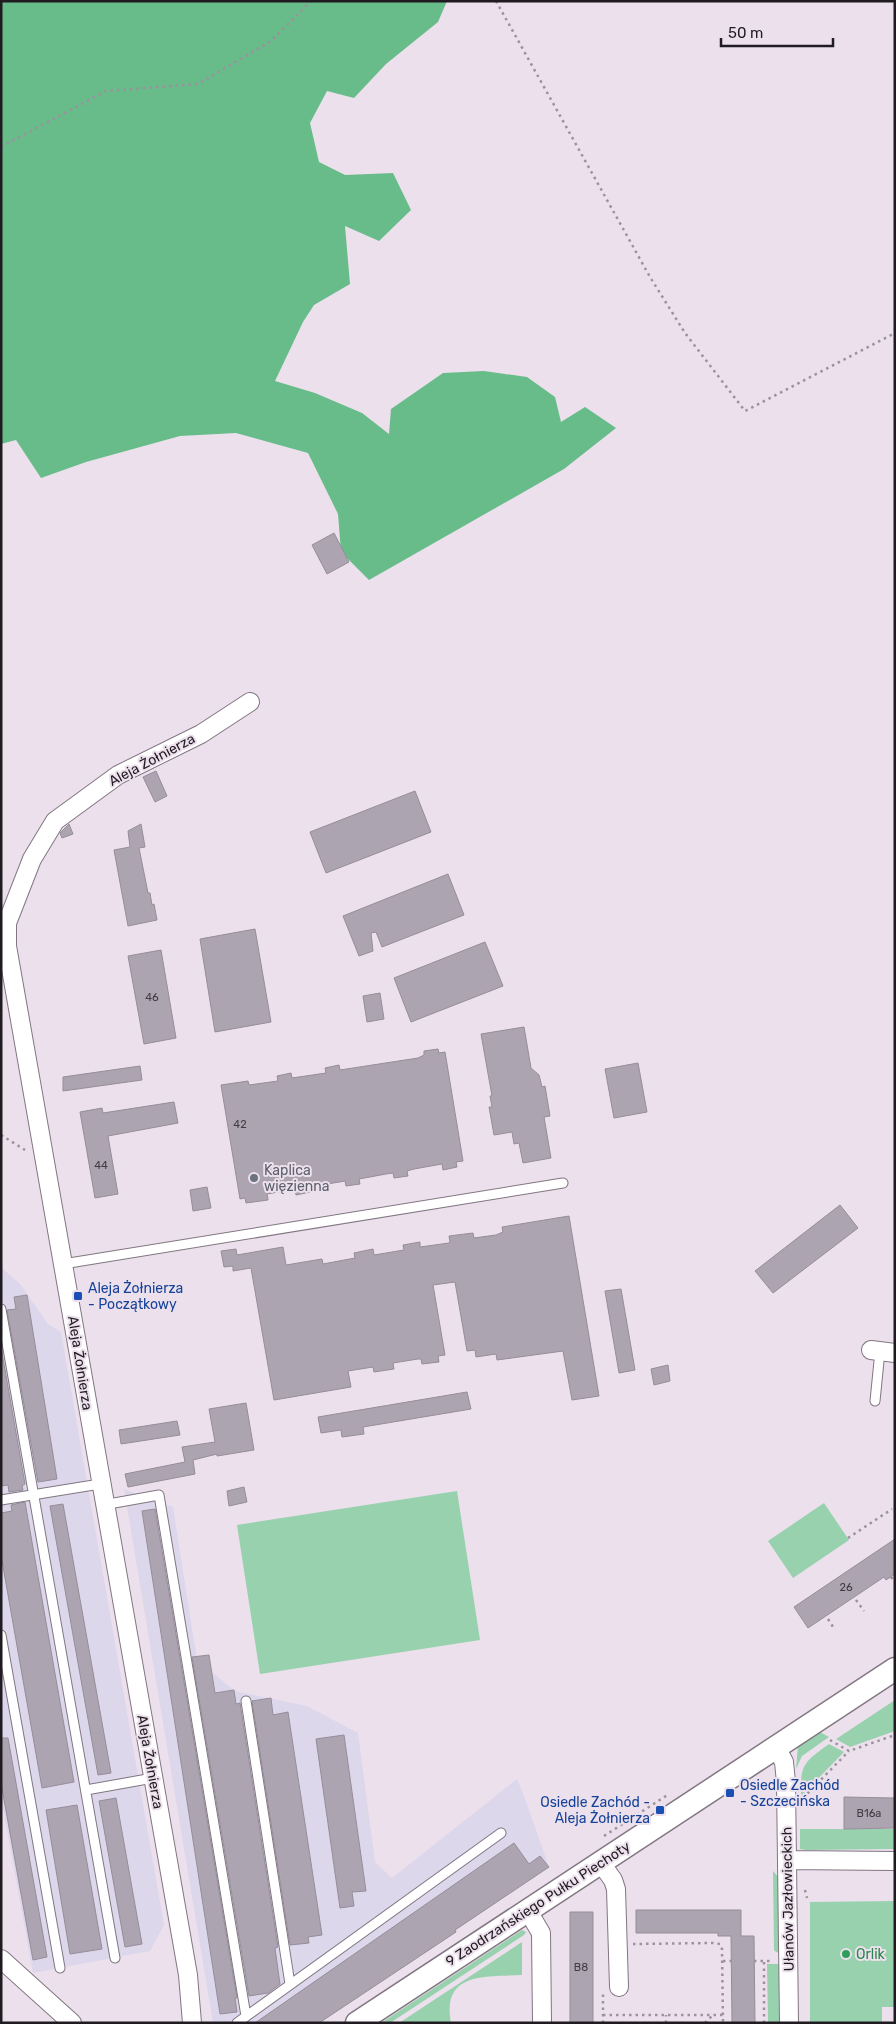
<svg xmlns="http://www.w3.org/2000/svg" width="896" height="2024" font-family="Rubik,sans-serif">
  <rect width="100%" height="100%" fill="#ece0ec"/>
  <path fill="#ddd7ec" d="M1,1267L21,1285L48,1324L61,1332L164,1925L150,1951L33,1973L1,1797Z
    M124,1489L173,1507L197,1660L235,1691L307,1706L358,1733L375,1862L392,1878L517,1779L524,1796L549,1867L320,2023H213Z"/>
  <path fill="#98d1ad" d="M457,1491L480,1640L260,1674L237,1525Z
    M824,1503L849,1540L793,1578L768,1541Z
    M895,1700V1731L850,1747L836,1739Z
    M818,1731L829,1737L802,1756L796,1769L798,1746Z
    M829,1744L844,1752L802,1795L801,1793C800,1763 806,1761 829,1744Z
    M800,1829H895V1849L806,1850L800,1849Z
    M773,1871L780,1879L781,1953L776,1952L774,1950Z
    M895,1901V2007H882V2023H810V1902Z
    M522,1930L526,1932L524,1935L390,2023H381Z
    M522,1942V1975C487,1977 441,1971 451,2023H399Z
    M767,1964H781V2023H768Z"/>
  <path fill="#67bc8a" d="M1,1H447L438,22L386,64L354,98L327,91L310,123L319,162L345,175L393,173L411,210L379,241L345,226L350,284L314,305L303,322L275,381L315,393L362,413L389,434L391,409L443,373L484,371L527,377L555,397L561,422L585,407L616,428L564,469L369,580L341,552L338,514L308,453L236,433L180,436L86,462L41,478L16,440L1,444Z"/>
  <path fill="#ada4b1" stroke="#958d99" d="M334,533L349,562L327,574L312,545Z
    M156,771L167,796L155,802L143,777Z
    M415,791L431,832L326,873L310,832Z
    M69,824L73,834L62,838L60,833Z
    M141,824L145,847L139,848L148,893H150L152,905L154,904L157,920L128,926L114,850L130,847L128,831Z
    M448,874L464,915L382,947L376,932L371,933L373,951L359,956L343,916Z
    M255,929L271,1022L215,1032L200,939Z
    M485,942L503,986L411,1022L394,978Z
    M161,950L176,1038L144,1044L128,956Z
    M380,993L384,1019L367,1022L363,996Z
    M524,1027L531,1068L539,1075L542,1087L545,1086L550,1116L544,1117L551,1158L523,1163L519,1143L514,1144L512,1132L494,1135L489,1107H492L490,1096H492L481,1034Z
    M438,1049L439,1053L445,1052L463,1161L456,1162L457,1167L443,1170L442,1164L414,1169L407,1171L408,1176L394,1178L393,1173L386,1174L359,1179L360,1184L346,1186L345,1181L310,1187V1192L296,1195L295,1189L267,1194L268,1200L246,1203L245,1198L240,1199L221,1085L248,1081L249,1085L278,1081L277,1076L291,1073L292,1078L326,1073L325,1068L339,1065L340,1070L418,1058L424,1055V1051Z
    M638,1063L647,1112L614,1118L605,1069Z
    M140,1066L142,1080L63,1091V1077Z
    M174,1102L178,1123L108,1136L118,1194L95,1198L80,1112L102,1108L103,1113Z
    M207,1187L211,1208L193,1211L190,1190Z
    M840,1205L858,1228L773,1293L755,1271Z
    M569,1216L599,1396L572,1400L563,1351L497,1360L496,1354L476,1357L475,1350L467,1351L455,1282L433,1285L445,1355L438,1356L439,1362L422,1364L421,1359H418L393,1363L394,1369L374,1372L373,1367L348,1371L351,1387L274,1400L251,1268L233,1271V1266L224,1267L221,1251L236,1249L237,1255L283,1247L286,1265L322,1259L323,1264L355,1258L354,1253L373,1249L374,1255L404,1250L403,1245L420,1242V1247L449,1243L450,1242L449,1236L473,1233L474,1238L496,1235L503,1232L502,1227Z
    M621,1289L635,1370L619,1373L605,1291Z
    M27,1295L57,1479L38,1482L7,1310L16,1309L14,1297Z
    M1,1347L25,1484L22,1486L23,1490L9,1492L8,1485L1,1486Z
    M668,1365L670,1381L654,1385L651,1369Z
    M467,1392L471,1409L363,1427L364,1434L342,1437L341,1430L321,1433L318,1417Z
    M246,1403L254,1450L217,1456V1454L193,1460L195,1474L128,1487L125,1474L185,1462L182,1447L215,1442L209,1409Z
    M177,1421L180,1435L121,1444L119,1430Z
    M244,1487L247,1502L229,1506L227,1491Z
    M25,1502L74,1782L42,1788L1,1555V1513L12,1511L11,1505Z
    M63,1504L111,1773L98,1775L50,1506Z
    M155,1509L237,1998H235L237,2012L220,2014L142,1511Z
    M895,1539V1574L886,1580L884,1577L808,1628L794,1607Z
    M209,1655L215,1693L234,1690L236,1704L240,1703L278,1947L275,1948L280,1984L268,1993L249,1996L192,1657Z
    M271,1698L273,1715L288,1712L322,1935L308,1937L309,1943L290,1945L252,1701Z
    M344,1735L366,1891L352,1892L354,1906L340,1908L316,1739Z
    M1,1738H8L47,1957L33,1960L1,1783Z
    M844,1797L895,1798V1828L844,1829Z
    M116,1798L142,1944L125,1947L99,1801Z
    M77,1805L102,1949L70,1954L46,1810Z
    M514,1843L529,1864L540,1856L549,1867L455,1930L456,1932L319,2023H255Z
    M636,1910H741V1936H754L755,2023H732L731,1936H718V1933H636Z
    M570,1912H593V2023H570Z"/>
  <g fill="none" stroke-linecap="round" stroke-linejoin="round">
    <g stroke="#817681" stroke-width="11">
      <path id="service" d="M63,1264L563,1183
        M1,1309L115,1958
        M875,1401L880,1351
        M1,1500L100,1484
        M103,1505L159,1495L246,2016
        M1,1635L60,1968
        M246,1701L290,1984
        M86,1790L153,1778
        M237,2023L501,1833"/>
    </g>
    <g stroke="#817681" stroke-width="20">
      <path id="minor" d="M871,1350L895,1353
        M776,1747L784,1762L786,1782L789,2023
        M787,1860L895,1861
        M601,1863L613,1880L616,1889L619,1987
        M528,1911L541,1933L542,2023
        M1,1959L72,2023
        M192,2023L188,1975C126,1632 66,1289 7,946V923L32,859L55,821L118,775L201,734L250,702"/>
    </g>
    <g stroke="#817681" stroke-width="25">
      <path id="tertiary" d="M357,2023L895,1669"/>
    </g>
    <path stroke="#9b929b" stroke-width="2.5" stroke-dasharray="2.5 4" stroke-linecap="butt" d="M496,1L650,277L685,333L745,411L895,333
      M1,147L106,91L198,84L271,41L311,1
      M1,1135L25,1150
      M848,1538L892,1509
      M891,1577L895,1582
      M856,1600L864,1611
      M828,1619L835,1630
      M830,1740L849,1751L895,1735
      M803,1798L849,1751
      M604,1836L669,1794
      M805,1890L807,1898
      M633,1944L713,1943L720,1944L722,1949L723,2023
      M723,1961H732
      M754,1961H773
      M603,2015H723
      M603,2023V1991
      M666,2023V2015
      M705,2023L713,2015
      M764,2023V1961"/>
    <use href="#service" stroke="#fff" stroke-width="9"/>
    <use href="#minor" stroke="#fff" stroke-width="18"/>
    <use href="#tertiary" stroke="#fff" stroke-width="22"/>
  </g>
  <circle fill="#6b7280" stroke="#ece0ec" stroke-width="2" cx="254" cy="1178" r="5"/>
  <g fill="#1a4fb4" stroke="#ece0ec" stroke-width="2">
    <rect x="73" y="1291" width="10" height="10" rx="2.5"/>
    <rect x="725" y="1788" width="10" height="10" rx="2.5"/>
    <rect x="655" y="1805" width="10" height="10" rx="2.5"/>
  </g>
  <circle fill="#2e9e5b" stroke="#ece0ec" stroke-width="2" cx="846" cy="1954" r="5"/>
  <g text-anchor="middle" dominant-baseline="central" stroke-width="4" stroke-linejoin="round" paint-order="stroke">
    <g font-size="11" fill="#423d44">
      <text x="152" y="997">46</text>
      <text x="240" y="1124">42</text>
      <text x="101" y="1165">44</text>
      <text x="846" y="1587">26</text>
      <text x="869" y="1813">B16a</text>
      <text x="581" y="1967">B8</text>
    </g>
    <g font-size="14" fill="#1f1b20" stroke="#ece0ec">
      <text transform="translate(152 760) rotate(-28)">Aleja Żołnierza</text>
      <text transform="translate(80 1363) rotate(81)">Aleja Żołnierza</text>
      <text transform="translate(150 1762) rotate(80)">Aleja Żołnierza</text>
      <text transform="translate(788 1899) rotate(-91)">Ułanów Jazłowieckich</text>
      <text transform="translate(538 1904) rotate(-33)">9 Zaodrzańskiego Pułku Piechoty</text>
    </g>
    <g font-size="14" fill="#5b616d" stroke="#ece0ec" text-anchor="start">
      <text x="264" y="1170">Kaplica<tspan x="264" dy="16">więzienna</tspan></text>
    </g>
    <g font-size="14" fill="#164399" stroke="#ece0ec" text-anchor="start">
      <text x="88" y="1288">Aleja Żołnierza<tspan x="88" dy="16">- Początkowy</tspan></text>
      <text x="740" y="1785">Osiedle Zachód<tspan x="740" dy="16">- Szczecińska</tspan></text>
      <text x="650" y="1802" text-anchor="end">Osiedle Zachód -<tspan x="650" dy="16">Aleja Żołnierza</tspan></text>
    </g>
    <g font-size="14" fill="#27864d" stroke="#ece0ec" text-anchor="start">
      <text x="856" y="1954">Orlik</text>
    </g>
  </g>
  <rect width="896" height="2024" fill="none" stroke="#1f1b20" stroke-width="5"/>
  <path d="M721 38v8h112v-8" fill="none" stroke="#1f1b20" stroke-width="2.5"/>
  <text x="728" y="38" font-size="15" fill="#1f1b20" stroke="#ece0ec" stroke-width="4" paint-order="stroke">50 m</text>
</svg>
